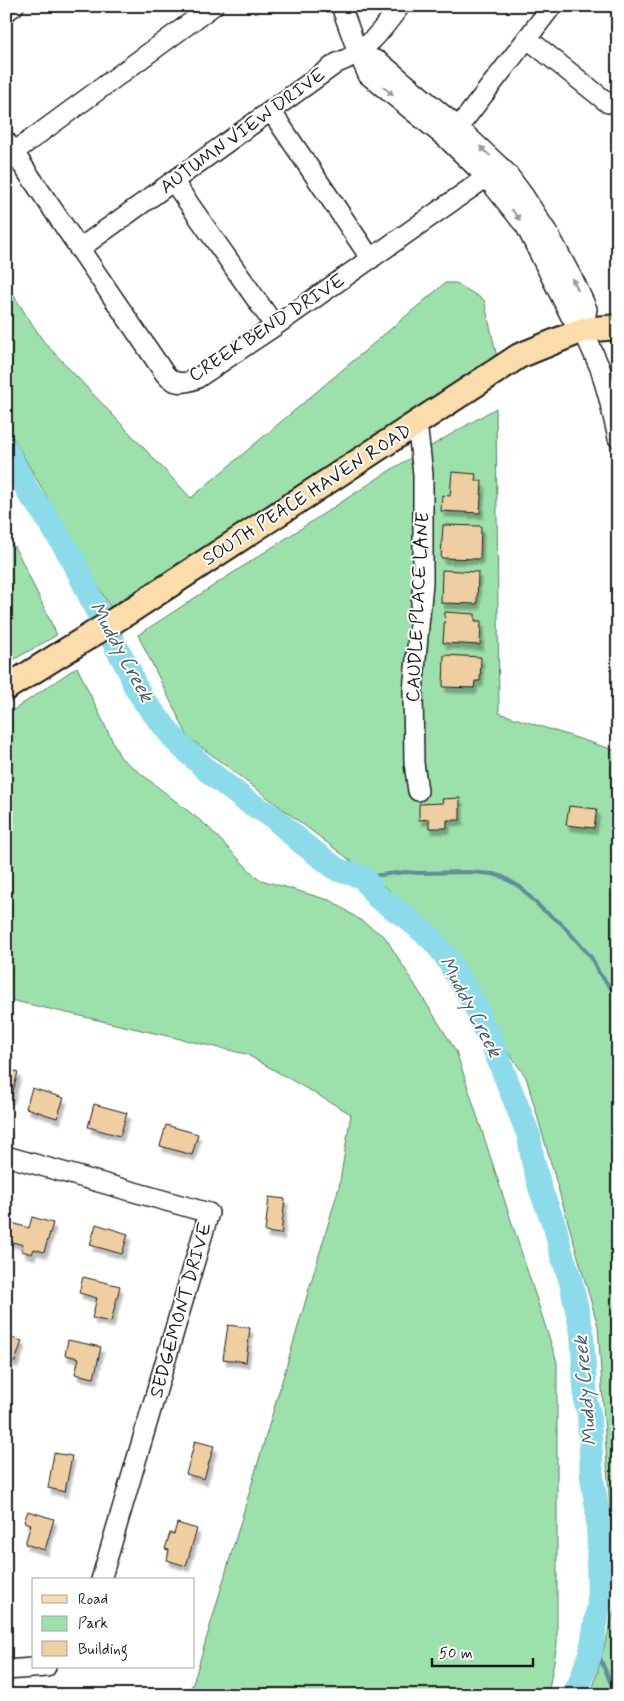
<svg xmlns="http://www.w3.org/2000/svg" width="624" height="1701" font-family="Mynerve,sans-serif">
  <defs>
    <filter id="shadow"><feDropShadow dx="3" dy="5.5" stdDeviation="1" flood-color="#0004"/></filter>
  </defs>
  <rect width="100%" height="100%" fill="#fff"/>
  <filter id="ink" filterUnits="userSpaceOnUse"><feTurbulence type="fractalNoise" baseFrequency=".02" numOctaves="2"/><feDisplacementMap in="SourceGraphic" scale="10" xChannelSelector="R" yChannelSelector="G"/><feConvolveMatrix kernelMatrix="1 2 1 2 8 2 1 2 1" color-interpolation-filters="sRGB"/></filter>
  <g filter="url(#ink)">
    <path fill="#9ce1ac" stroke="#5c7e64" d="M445,283H456L484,300L497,357L110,607L6,426V284L44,342L191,498Z
      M496,408L499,713L617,751L618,753V1695H591L616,1604L598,1326L526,1077L388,889L188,737L138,635L392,469Z
      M6,534L19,555L57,635L6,664Z
      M77,667L120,757L207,826L258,879L332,901L385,937L456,1051L557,1362V1644L548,1695H184L193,1684L339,1187L351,1114L246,1054L6,999V715Z"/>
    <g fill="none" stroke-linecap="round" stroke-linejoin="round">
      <path stroke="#5f8f98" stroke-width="4" d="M6,483L16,468
        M363,877L405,872L419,873L469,872L493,874L503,877L520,887L543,910L561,923L591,957L599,973L618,997
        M593,1642L616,1695"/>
      <path stroke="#8cdbea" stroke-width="24" d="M6,449L30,495L39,506L72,558L99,615L130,672L134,684L145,702L176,741L208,771L245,800L273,817L301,842L338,870L363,877L377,897L406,917L432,939L445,955L476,1007L484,1028L488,1033L529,1136L533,1161L541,1191L555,1227L561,1252L570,1278L582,1333L586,1403L589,1413L592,1478L597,1508L599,1548L598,1563L599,1603L591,1651L580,1683L573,1695"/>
    </g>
    <path fill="#efcea1" stroke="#1c1c1c" filter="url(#shadow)" d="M452,472L476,474L475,481H482L480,513L441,511L442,495L450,496Z
      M443,525L481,526L480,559L441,558Z
      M442,570L478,572L477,604L441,603Z
      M445,612L475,614V621H481L480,645L443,643Z
      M444,655L481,657L480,681H475L474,688L443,687Z
      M460,798V820H447V828H429V819L419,820V804L443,803L442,799Z
      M569,806L597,809L594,828L566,825Z
      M7,1069L18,1072L11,1098L6,1097Z
      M32,1088L64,1098L57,1118L26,1108Z
      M94,1104L127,1113L120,1136L88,1127Z
      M166,1125L198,1134L192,1155L160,1146Z
      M269,1197L285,1199L281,1234L265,1232Z
      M32,1217L53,1223L44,1252L34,1249L32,1254L22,1251L23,1245L6,1240V1231L9,1222L29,1228Z
      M96,1224L128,1234L122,1254L90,1245Z
      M83,1277L120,1286L111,1322L92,1318L97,1298L79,1293Z
      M228,1325L250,1328L246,1362L223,1359Z
      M6,1336L22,1341L15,1362L6,1359Z
      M68,1340L101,1347L94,1378L75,1374L79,1358L65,1355Z
      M195,1441L214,1446L204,1479L186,1474Z
      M54,1453L72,1456L65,1492L48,1488Z
      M28,1511L54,1519L45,1550L25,1544L31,1524L24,1522Z
      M177,1523L197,1529L186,1566L167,1560L169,1550L165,1549L170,1533L174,1534Z"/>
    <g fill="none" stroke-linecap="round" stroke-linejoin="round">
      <g stroke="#1c1c1c" stroke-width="22">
        <path id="minor" d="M341,6L358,53L368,75L448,140L486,177L526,227L570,315L583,330L600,368L609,399L618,438
          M6,12L14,6
          M528,39L608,103
          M358,53L380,62L459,128L507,173L524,196L551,238L576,285L587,309L583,330
          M271,111L371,259
          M451,137L552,6
          M6,141L165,374C174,385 183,384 196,379L275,326L501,167
          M14,152L213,6
          M173,181L275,326
          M79,249L337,63C366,53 382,30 400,6
          M417,423L423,474V583L413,691L414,763L418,791
          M6,1156L209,1213L101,1580
          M6,1670L46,1667"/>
      </g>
      <g stroke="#1c1c1c" stroke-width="28">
        <path id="major" d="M6,688L133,609L519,356L583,330L618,327"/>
      </g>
      <use href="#minor" stroke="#fff" stroke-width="19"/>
      <use href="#major" stroke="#fbddab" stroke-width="24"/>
    </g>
    <defs><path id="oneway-solid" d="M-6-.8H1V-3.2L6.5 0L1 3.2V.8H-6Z" transform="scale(1.25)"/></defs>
    <g fill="#999">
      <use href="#oneway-solid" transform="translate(388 91) rotate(39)"/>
      <use href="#oneway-solid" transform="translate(485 151) rotate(-137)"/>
      <use href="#oneway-solid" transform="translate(516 215) rotate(52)"/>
      <use href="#oneway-solid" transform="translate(575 284) rotate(-116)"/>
    </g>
  </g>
  <g text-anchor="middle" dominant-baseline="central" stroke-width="4" stroke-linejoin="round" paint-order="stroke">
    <g font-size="19" fill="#1c1c1c" stroke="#fff">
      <text transform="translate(243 131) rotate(-36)">AUTUMN VIEW DRIVE</text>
      <text transform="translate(267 328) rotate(-33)">CREEK BEND DRIVE</text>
      <text transform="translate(307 495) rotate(-33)">SOUTH PEACE HAVEN ROAD</text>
      <text transform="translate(418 607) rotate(-87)">CAUDLE PLACE LANE</text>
      <text transform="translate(181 1310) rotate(-74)">SEDGEMONT DRIVE</text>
    </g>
    <g font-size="20" font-style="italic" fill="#435f64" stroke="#fff">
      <text transform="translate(121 652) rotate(61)">Muddy Creek</text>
      <text transform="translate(470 1007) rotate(62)">Muddy Creek</text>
      <text transform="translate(586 1391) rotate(-95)">Muddy Creek</text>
    </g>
  </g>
  <rect width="624" height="1701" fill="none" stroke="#fff" stroke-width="25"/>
  <rect x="12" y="12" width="599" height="1676" fill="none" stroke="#1c1c1c" stroke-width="2" filter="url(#ink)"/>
  <rect x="32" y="1578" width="162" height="90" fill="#ffffff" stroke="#a4a4a4"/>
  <rect x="42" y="1595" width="25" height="8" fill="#fbddab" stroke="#a4a4a4"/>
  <text x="78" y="1604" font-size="15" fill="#1c1c1c">Road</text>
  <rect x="42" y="1616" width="25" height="15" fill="#9ce1ac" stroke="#a4a4a4"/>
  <text x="78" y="1628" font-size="15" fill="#1c1c1c">Park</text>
  <rect x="42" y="1641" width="25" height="15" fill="#efcea1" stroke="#a4a4a4"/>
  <text x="78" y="1654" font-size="15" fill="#1c1c1c">Building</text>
  <path d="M432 1658v8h101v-8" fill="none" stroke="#1c1c1c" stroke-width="2.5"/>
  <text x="439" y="1658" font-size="15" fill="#1c1c1c" stroke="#ffffff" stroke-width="4" paint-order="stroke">50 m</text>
</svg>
